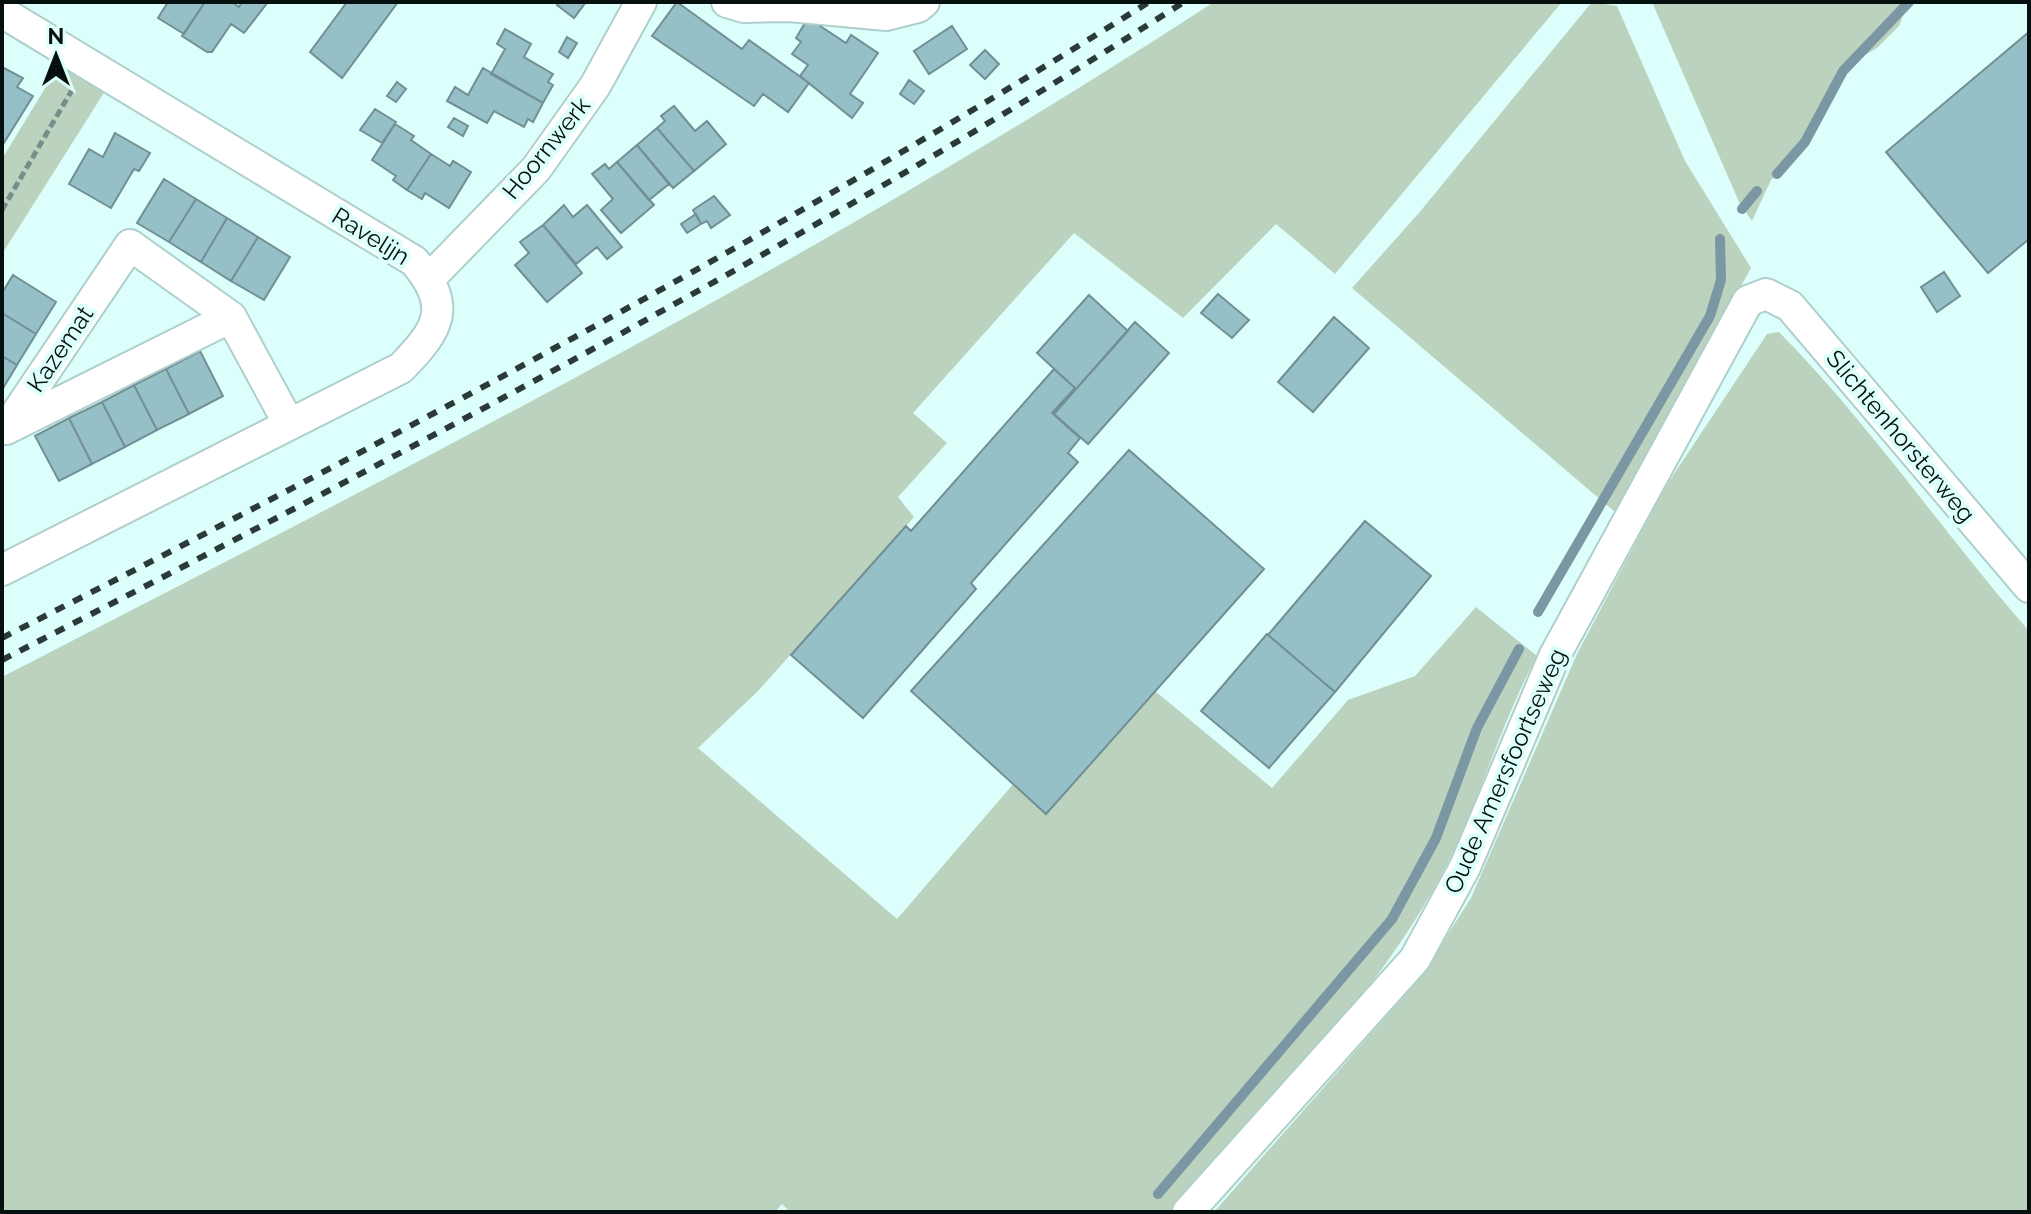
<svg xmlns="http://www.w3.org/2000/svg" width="2031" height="1214" font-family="Raleway,sans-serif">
  <rect width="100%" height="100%" fill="#ddfffb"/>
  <path fill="#bbd2be" d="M1214,2H1562L1335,274L1276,224L1183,318L1074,233L913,413L947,443L898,497L914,517L758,691L698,748L897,919L1119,661L1272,788L1348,700L1415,676L1476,607L1537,656C1496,732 1475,819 1431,894C1362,1011 1264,1115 1170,1212H790L782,1204L775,1212H2V677C414,465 826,255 1214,2Z
    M1592,2L1617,6L1685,161L1751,268L1615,512L1352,288L1418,214Z
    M1652,2H1908L1899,26L1877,48L1845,67L1801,151L1771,180L1752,221L1739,202Z
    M61,62L107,88L2,254V159Z
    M1779,332C1870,424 1944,534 2029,631V1212H1214L1420,978L1471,898L1577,654L1664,489L1767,334Z"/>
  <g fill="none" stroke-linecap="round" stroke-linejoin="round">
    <path stroke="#7b97a3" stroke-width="10" d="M1777,174L1805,142L1843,71L1909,2
      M1742,209L1757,191
      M1538,612L1710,316L1721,280L1720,239
      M1158,1194L1392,919L1436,838L1477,728L1519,649"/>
  </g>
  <path fill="#96c0c7" stroke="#718f94" stroke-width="2" d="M168,2H205L184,34L158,18Z
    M205,2H232L239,7L242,2H268L244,33L231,24L212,52H207L182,36Z
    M347,2H398L342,78L310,52Z
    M559,2H586L574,18L557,5Z
    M677,2L742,49L749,40L809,83L788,112L763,94L754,106L652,36Z
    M808,18L846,43L851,35L878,53L850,94L863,103L852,118L800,76L808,65L792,54L801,42L796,38Z
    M952,26L967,49L929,74L914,51Z
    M505,29L531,44L524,57L553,74L548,82L553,85L543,103L491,74L505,49L497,44Z
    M2029,32V239L1988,273L1886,152Z
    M567,37L577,43L568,58L559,52Z
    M985,50L999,64L985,79L970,65Z
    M2,67L23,78L17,87L33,96L2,146Z
    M483,68L543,103L533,122L528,119L524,127L494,111L487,123L447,101L455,87L468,95Z
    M909,80L924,91L914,104L900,94Z
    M397,82L406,89L396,102L387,96Z
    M674,106L695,131L707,121L726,144L694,171L657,128L665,121L661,116Z
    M375,109L396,122L382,143L360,130Z
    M454,118L468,126L463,136L448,127Z
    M395,124L414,136L411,140L431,154L407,190L393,180L396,176L372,160Z
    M657,128L694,171L673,188L637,145Z
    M115,133L150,153L139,171L134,169L111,208L69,184L89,149L103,157Z
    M637,145L669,184L649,200L617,162Z
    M431,154L450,166L453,161L471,172L449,208L425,193L422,199L407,190Z
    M617,162L654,205L621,233L601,210L613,199L592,174L605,164L609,169Z
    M164,179L196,199L169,242L137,223Z
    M714,196L730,215L711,228L707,221L701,224L693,210Z
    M196,199L227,218L201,262L169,242Z
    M564,205L573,217L587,205L622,247L607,259L597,247L576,264L543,225Z
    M696,214L701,224L687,233L681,224Z
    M227,218L258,237L231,281L201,262Z
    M543,225L582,273L547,302L515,265L529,253L520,242Z
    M258,237L290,257L264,300L231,281Z
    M1944,272L1960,296L1937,312L1921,287Z
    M13,275L56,302L36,334L2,313V293Z
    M1218,294L1249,320L1232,338L1201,313Z
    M1089,295L1128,331L1076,389L1037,353Z
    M2,313L36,334L17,365L2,356Z
    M1334,317L1369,348L1313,412L1278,382Z
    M1135,322L1169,353L1088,444L1054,414Z
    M200,351L223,396L189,414L166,369Z
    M2,356L17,365L2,390Z
    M166,369L189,414L157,430L134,385Z
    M1054,369L1075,388L1052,413L1080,438L1068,453L1078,462L971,583L976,589L863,718L791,655L906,526L911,531Z
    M134,385L157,430L125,447L102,402Z
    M102,402L125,447L92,464L69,418Z
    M69,418L92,464L59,481L35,436Z
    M1129,450L1264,569L1046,814L911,691Z
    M1365,521L1431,576L1335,692L1268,635Z
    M1267,634L1335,692L1269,768L1201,711Z"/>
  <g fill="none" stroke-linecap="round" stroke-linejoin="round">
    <g stroke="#aecfcb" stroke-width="34">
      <path id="street" d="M727,2L744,7L789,6L886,15L918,7L924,2
        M2,12L414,261C454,307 438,330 401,368L2,570
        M130,245L231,317L6,429Z
        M429,279L536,169L595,86L641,2
        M231,317L289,424
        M1188,1212L1415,959L1465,867L1554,657L1748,301L1766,294L1790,306L2029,587"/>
    </g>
    <path stroke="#768d8b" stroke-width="5" stroke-dasharray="8 4" stroke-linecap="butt" d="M2,210L72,90"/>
    <use href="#street" stroke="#fff" stroke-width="30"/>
    <path stroke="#2b3a38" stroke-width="6" stroke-dasharray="10 10" stroke-linecap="butt" d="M2,638C392,439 778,235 1149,2
      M2,660C403,454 803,245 1184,2"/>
  </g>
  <g text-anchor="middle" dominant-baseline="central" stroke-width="8" stroke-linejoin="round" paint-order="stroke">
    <g font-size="24" fill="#05100f" stroke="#ddfffb">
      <text transform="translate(546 148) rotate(-51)">Hoornwerk</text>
      <text transform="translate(371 236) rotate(32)">Ravelijn</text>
      <text transform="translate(60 349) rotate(-56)">Kazemat</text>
      <text transform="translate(1901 436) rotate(50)">Slichtenhorsterweg</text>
      <text transform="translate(1505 771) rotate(-66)">Oude Amersfoortseweg</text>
    </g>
  </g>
  <rect width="2031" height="1214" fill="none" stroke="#05100f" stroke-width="8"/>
  <g transform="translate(56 56)" stroke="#ddfffb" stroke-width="6" paint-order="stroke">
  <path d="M0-6L14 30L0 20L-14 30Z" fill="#05100f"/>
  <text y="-12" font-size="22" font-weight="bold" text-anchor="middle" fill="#05100f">N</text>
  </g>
</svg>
